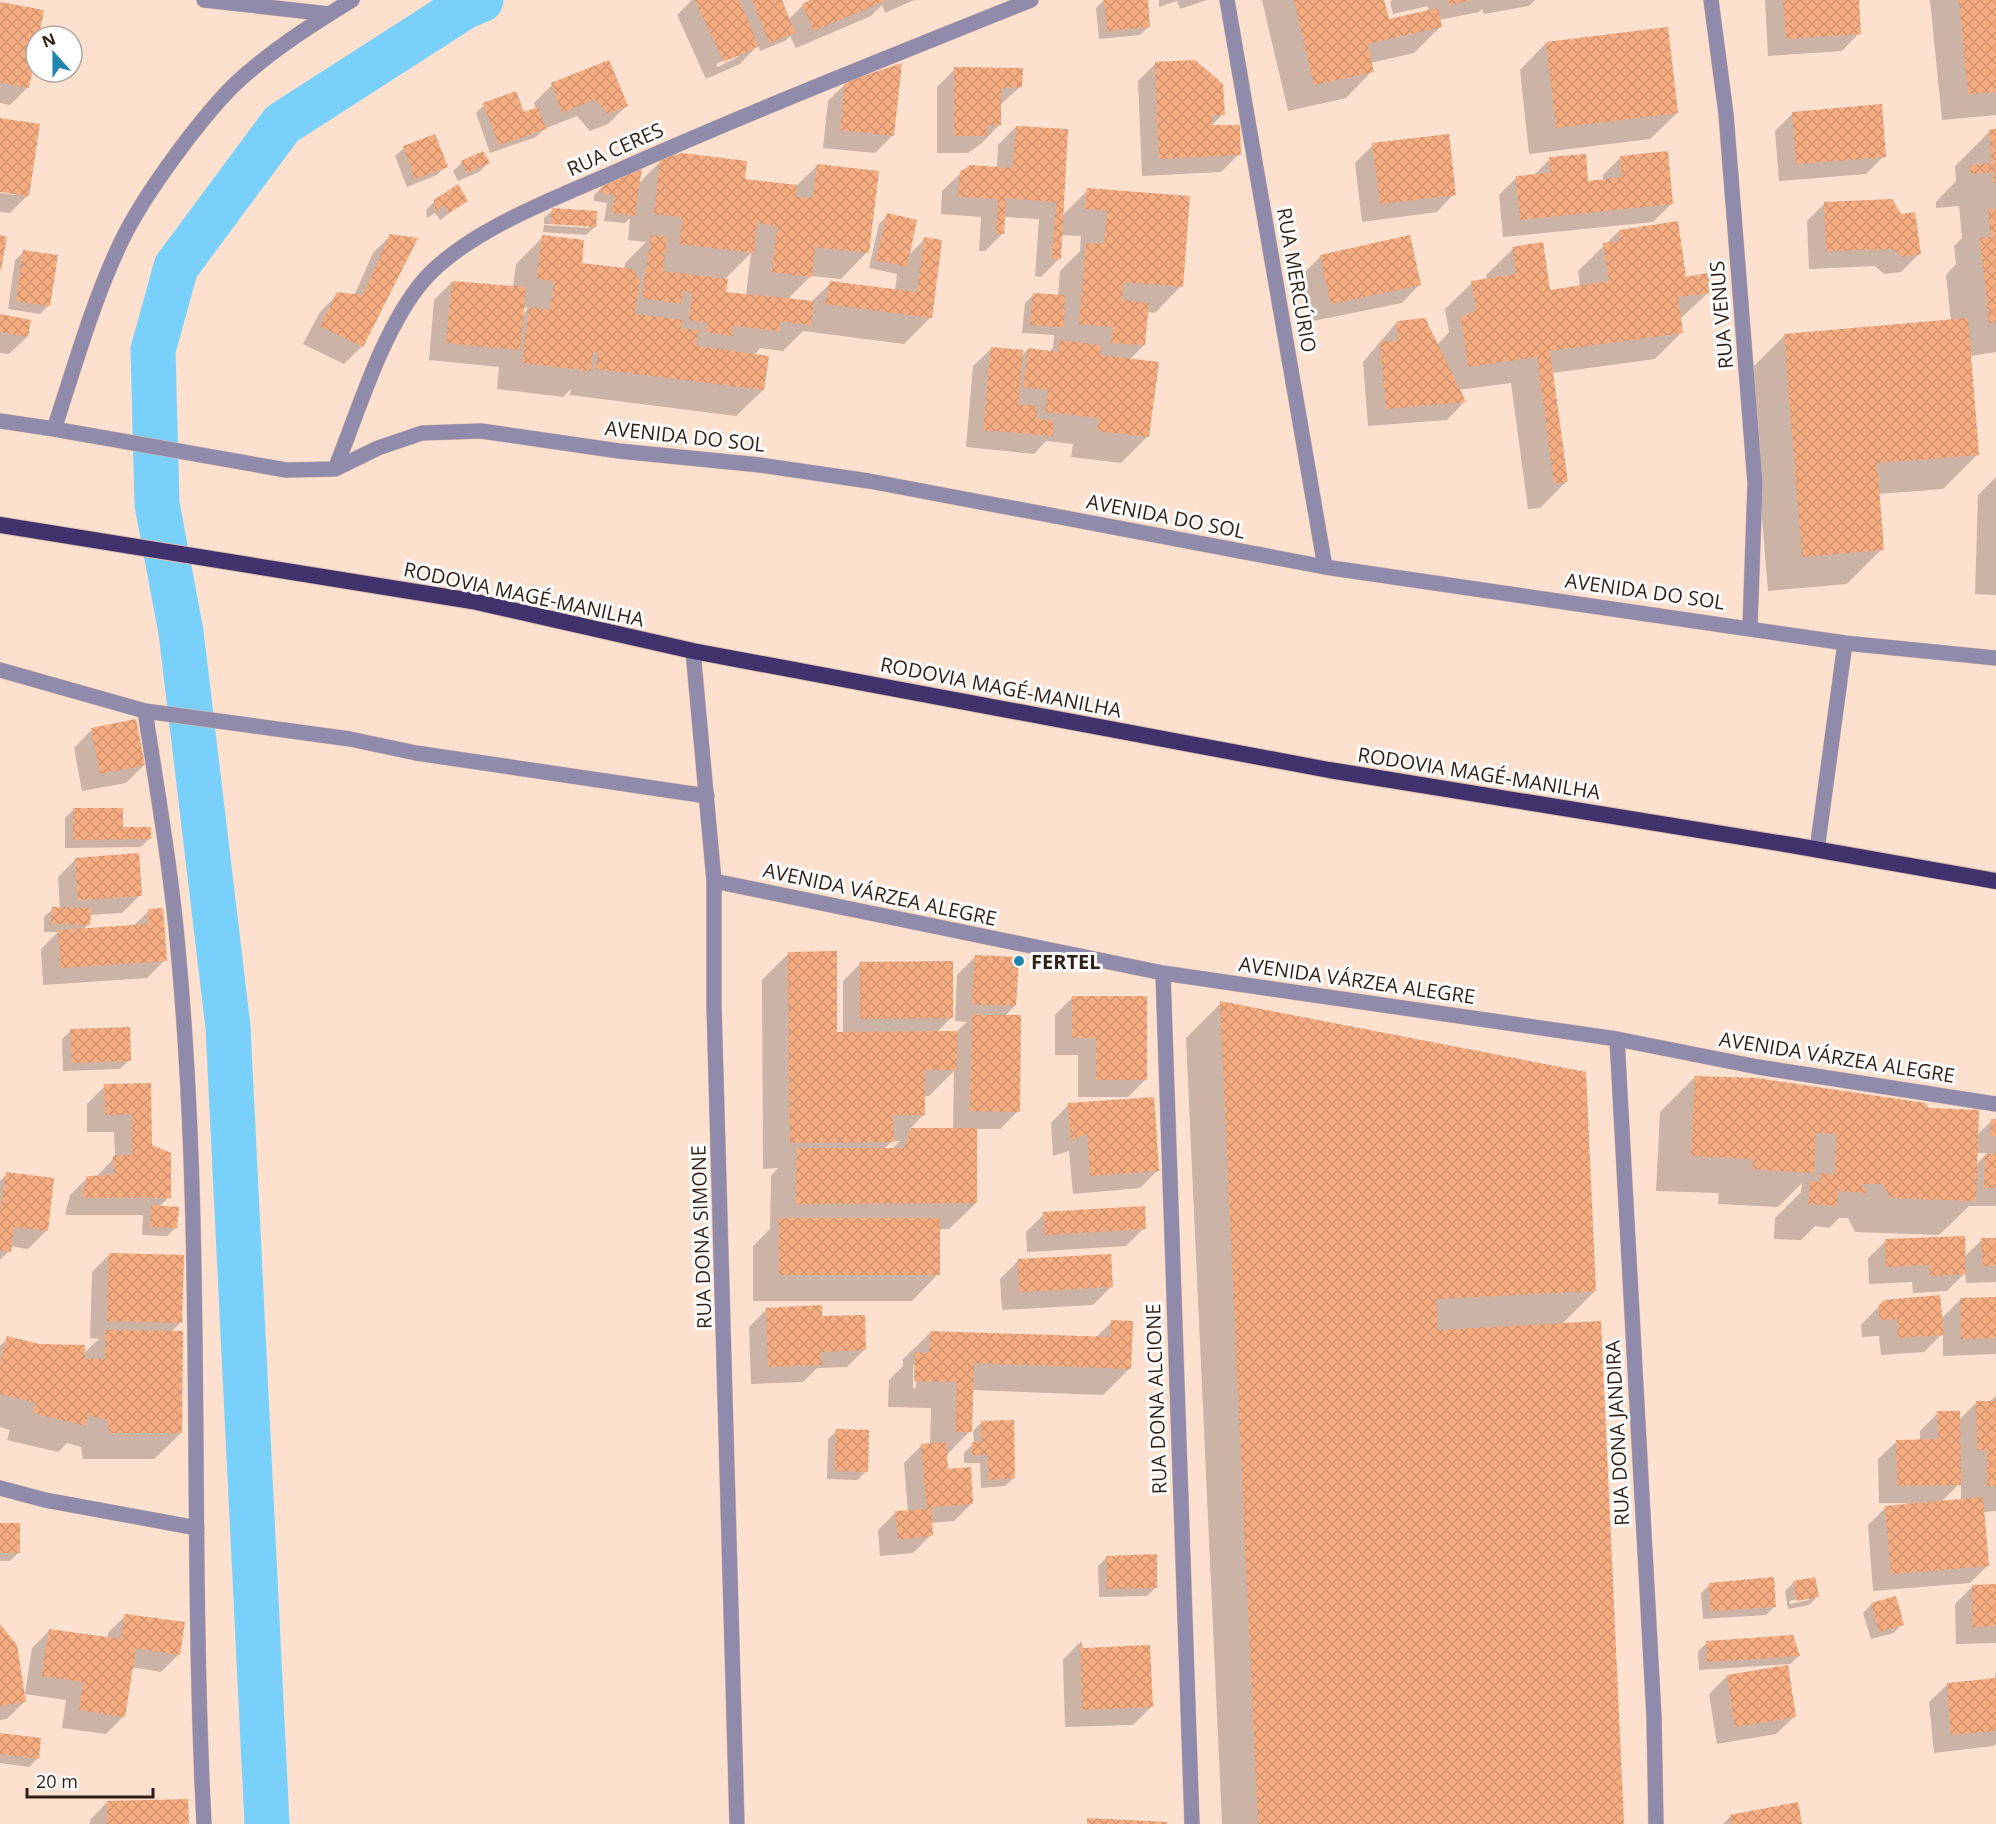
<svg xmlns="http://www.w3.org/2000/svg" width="1996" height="1824" font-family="'Open Sans',sans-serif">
  <defs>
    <pattern id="building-cross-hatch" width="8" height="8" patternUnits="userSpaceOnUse" patternTransform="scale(1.5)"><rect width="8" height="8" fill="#f5ac80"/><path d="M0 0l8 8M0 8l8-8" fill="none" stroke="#d2946e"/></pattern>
  </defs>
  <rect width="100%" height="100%" fill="#fee0cf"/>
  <path fill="#0003" fill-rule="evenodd" d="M692,0H780L788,20L803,5L814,0H914L885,13L882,5L871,16L796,48L790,36L785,41L760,51L758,45L740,64L706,79L677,15ZM738,54V57L718,67L716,64Z
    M1104,0H1147L1149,26L1140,35L1099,39L1096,8Z
    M1159,0H1207L1180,9L1177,1L1159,7Z
    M1262,0H1383L1388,21L1429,12L1428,6L1393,14L1390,2L1392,0H1535L1529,6L1484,14L1482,9L1479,12L1439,20L1441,26L1414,53L1370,63L1372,71L1346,98L1288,111Z
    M1765,0H1858L1859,33L1842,51L1768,56Z
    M1930,0H1996V115L1942,120Z
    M0,3L38,36L28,87L10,105L0,103Z
    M1546,43L1677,113L1650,139L1529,154L1520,70Z
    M1156,63L1223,114L1210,127L1239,154L1221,172L1142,176L1138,81Z
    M955,69L1020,87L1000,105L999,125L982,143L968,153H937V87Z
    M846,83L893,135L875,153L823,148L828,101Z
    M552,85L626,106L608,124L590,131L577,116L544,129L536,137L490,153L476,113L484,105L523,114L536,109L534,103Z
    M1793,113L1884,156L1866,174L1779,181L1775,131Z
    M0,120L28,195L10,213L0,212V193L15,195V192L0,190Z
    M1016,127L1067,130L1062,216L1088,190L1181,286L1155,313L1147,312L1144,345L1129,360L1148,436L1121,463L1071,457L1073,444L1046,441L1034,454L966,447L973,366L991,349L1021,357L1028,349L1049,352L1053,348L1054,335L1022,333L1025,303L1033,295L1058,296L1060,271L1080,251L1081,236L1061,235L1059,259L1041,277L1035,276L1039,219L1004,217L1003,233L985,251H979L981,217L941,214L942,191L961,173L997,168L998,145Z
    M1990,131L1996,141V352L1970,356L1978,454L1943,489L1878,494L1882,549L1847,584L1768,591L1750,370L1785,335L1951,321L1946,275L1956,264L1954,246L1962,238L1959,206L1936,208V202L1956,181L1955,166Z
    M1373,145L1454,194L1437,212L1362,222L1355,163Z
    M404,148L446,166L437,175L407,187L395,156Z
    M1621,157L1671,204L1653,222L1503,237L1499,195L1516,178L1533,176L1550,159L1587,182L1603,181V175Z
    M661,161L743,180L796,186L818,165L867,252L841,279L811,276L787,300L811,302L831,283L895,291L897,274L869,268L879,224L888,215L908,256L925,239L931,317L904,344L803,331L783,351L760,348L754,355L763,390L736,416L570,395L571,389L563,397L497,389L499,367L429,360L434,300L452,282L513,288L516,264L543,237L580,264L624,270L625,263L646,242L628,240L630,218L625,223L604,221L607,203L594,201V195L603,186L638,184ZM751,253L746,295L724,293V280ZM523,307L528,308L522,317Z
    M462,163H488L479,172L458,181L453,171Z
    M467,200L440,220L435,213L427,218L426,210L435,201Z
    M1825,203L1900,215L1919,254L1901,272L1884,274L1875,266L1809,269L1807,221Z
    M553,210L595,227L586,235L543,232L544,225L589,228V225L544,224V218Z
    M1619,231L1685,278L1709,292L1680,319L1682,332L1655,359L1552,373L1567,481L1540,508L1528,509L1511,383L1458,390L1464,402L1447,420L1368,426L1363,362L1397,322L1437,345L1449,332L1445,309L1472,283L1487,280L1486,275L1513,249L1548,292L1580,287L1578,271Z
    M391,235L362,346L344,364L303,344L320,312L338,294L354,296L373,253Z
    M24,252L49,305L40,314L8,309L15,260Z
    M1321,256L1419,285L1402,303L1313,321L1303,274Z
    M0,316L27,337L9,354L0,353Z
    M1996,477V595L1975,594L1978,495Z
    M91,730L144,765L126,783L82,791L74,748Z
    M73,810L122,829L150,838L141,847L65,848V818Z
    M76,859L140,895L122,913L89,915V924L83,930L133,926L149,911L165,960L147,978L43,985L41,949L58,932H44V917L53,909H60L58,877Z
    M789,953L835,1034L843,1033V981L861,963L951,1018L937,1032H956L967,1022L955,1021L957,975L975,957L1015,1005L1004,1017L1018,1111L1000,1129H976V1203L949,1229H939L938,1274L912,1301H753V1246L770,1229L771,1176L778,1168L763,1169L762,980ZM954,1071L953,1130H909L923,1115V1096H929ZM892,1141H900L892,1149H884Z
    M1073,997L1146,1079L1128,1097H1078V1055H1055V1015Z
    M1221,1003L1595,1291L1561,1325L1622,1824H1222L1186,1038Z
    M71,1031L129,1060L120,1069L63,1071L62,1039Z
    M1695,1077L1928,1110L1977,1135L1991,1121H1996V1206H1969L1939,1235L1855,1232L1848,1218H1839L1829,1228L1815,1226L1801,1240L1774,1239L1775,1218L1801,1192L1802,1183L1778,1207L1718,1204L1719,1193L1656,1191L1660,1112ZM1976,1153H1987L1976,1165Z
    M149,1084L151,1146L169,1197L159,1207L176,1227L167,1236L142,1235L143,1215H65L70,1195L88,1177H96L115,1157L114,1132H87V1104L105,1086Z
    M1068,1105L1158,1170L1140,1188L1073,1194L1069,1151L1053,1156L1051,1123Z
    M7,1174L46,1231L28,1249L10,1246L9,1251L0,1260V1181Z
    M1044,1214L1144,1228L1126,1246L1027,1252L1026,1232Z
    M1996,1239V1282L1966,1283L1965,1273L1947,1291L1913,1293L1912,1282L1869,1284L1868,1258L1886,1241L1964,1257L1982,1240Z
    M110,1254L180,1323L171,1332L181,1433L154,1459H83L81,1447L67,1443L58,1452L7,1440L10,1430L0,1427V1346L8,1338L83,1354L99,1339L90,1338L92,1272Z
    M1018,1261L1111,1287L1093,1305L1002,1310L1000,1279Z
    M1996,1299V1354L1943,1356V1333L1924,1352L1881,1355L1879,1336L1862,1337L1861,1325L1884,1301L1941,1319L1960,1300Z
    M767,1309L821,1318L865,1349L847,1367L817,1368L803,1382L751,1384L749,1327Z
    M1112,1322L1130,1368L1103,1395L972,1390L970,1431L945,1457L946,1471L972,1503L954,1521L930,1523L931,1535L913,1553L880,1556L878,1530L896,1512H908L904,1463L922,1445H930L931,1408L888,1407L889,1380L903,1366V1359L930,1333L1095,1338ZM916,1363V1388H913V1366Z
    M1996,1396V1511L1983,1512L1988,1565L1970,1583L1873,1591L1868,1525L1886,1507L1906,1505V1503H1879L1878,1459L1896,1442L1920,1441V1431L1938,1413L1958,1421L1977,1402H1989ZM1961,1482V1501L1941,1502Z
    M982,1422L1014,1478L1005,1486L981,1488L980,1463H964V1453L974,1443L973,1431Z
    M837,1431L866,1471L858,1480L827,1479L828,1439Z
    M0,1524L19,1552L10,1561H0Z
    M1106,1558L1156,1587L1147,1596L1099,1597L1098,1566Z
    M1794,1582L1817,1597L1809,1605L1788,1609L1785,1591ZM1809,1597V1600L1790,1604L1789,1601Z
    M1710,1584L1775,1606L1766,1615L1703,1619L1701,1593Z
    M1996,1585V1643L1956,1644L1955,1604L1973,1586Z
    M1872,1604L1902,1624L1894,1633L1871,1639L1863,1613Z
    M126,1615L179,1654L161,1672L131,1667L124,1716L106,1734L62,1728L66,1700L25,1694L32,1648L50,1630L107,1639L108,1633Z
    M0,1627L25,1701L7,1719L0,1720Z
    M1079,1643L1082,1649L1151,1707L1133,1725L1065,1727L1063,1660Z
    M1707,1643L1799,1656L1790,1664L1699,1670L1698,1651Z
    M1996,1672V1744L1993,1746L1934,1753L1929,1702L1947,1685L1994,1680Z
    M1727,1676L1794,1717L1776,1734L1717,1744L1709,1694Z
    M0,1734L38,1758L29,1767L0,1763Z
    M107,1802L187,1824H90V1820Z
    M1731,1816L1801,1824H1723Z"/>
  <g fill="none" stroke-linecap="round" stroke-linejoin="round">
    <path stroke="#79d0fb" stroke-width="45" d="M267,1824L228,1027L181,632L157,504L153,350L176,267L282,124L464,7L481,0"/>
  </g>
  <path fill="url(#building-cross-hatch)" d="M695,0H739L759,46L724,62Z
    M752,0H782L795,33L769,43Z
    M810,0H886L814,31L802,4Z
    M1104,0H1148L1150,27L1107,31Z
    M1294,0H1384L1389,19L1438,8L1442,27L1367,44L1374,72L1314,85Z
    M1448,0H1468V1L1449,5Z
    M1783,0H1859L1861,34L1786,39Z
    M1959,0H1996V92L1968,94Z
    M0,2L44,10L39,36H36V53L29,88L0,82Z
    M1668,27L1678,113L1556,128L1546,42Z
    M609,60L628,106L608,114L595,99L562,113L551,83Z
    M1195,60L1223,84L1225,115H1212V125H1240L1241,155L1159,159L1155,62Z
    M902,63L894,136L840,130L845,82Z
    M954,67L1023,68L1022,87L1001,88V125H987V136H954Z
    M516,91L524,112L538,107L546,129L499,145L483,103Z
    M1882,104L1886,157L1796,164L1792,112Z
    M0,118L40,124L29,196L0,192Z
    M1016,126L1068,129L1061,259H1052L1056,202L1006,198L1004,234L996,233L998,199L958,197L960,172L970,165L1013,168Z
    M1996,129V183H1994L1993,172L1970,174V165L1992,163L1989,130Z
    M435,134L448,167L415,179L403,146Z
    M1449,134L1456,195L1380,204L1372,143Z
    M483,151L490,163L467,173L461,161Z
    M1668,151L1673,204L1520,220L1516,176L1551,173L1549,157L1586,154L1588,181L1622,177L1620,156Z
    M682,153L747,161L745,179L797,185L796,197L813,198L817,164L879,171L869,253L815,247L812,277L772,272L777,226L757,223L754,253L679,244L682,217L654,214L660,159Z
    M642,167L635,216L612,213L615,195L601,193L602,185Z
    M458,184L468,201L449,213L444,205L435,211L434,200Z
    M1087,188L1190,196L1183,287L1123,282L1122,300L1149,303L1145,345L1111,343L1113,327L1079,324L1086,243L1104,244L1107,210L1085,209Z
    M1892,199L1901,214L1915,212L1921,254L1903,257L1893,249L1826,251L1824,202Z
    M552,208L597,211L596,227L551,224Z
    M1988,209H1996V322L1989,323L1980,238L1991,237Z
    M887,213L917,220L907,267L876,260Z
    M1678,221L1686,277L1708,273L1711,293L1678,297L1683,333L1550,351L1568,482L1554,483L1537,357L1468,367L1461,318L1476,310L1471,281L1516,274L1512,247L1543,242L1550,290L1609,281L1603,243L1620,241L1619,230Z
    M390,234L418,238L363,347L320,326L337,292L363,295Z
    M0,235L7,237L1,270H0Z
    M542,235L584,240L582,263L633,269L640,282L635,314L682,320L681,328L698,330L696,346L769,356L764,390L596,369L598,352H593L591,371L522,363L529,307L550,310L554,281L537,279Z
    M651,235L667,237L663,271L728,279L726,292L814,301L811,325L780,321V331L734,326L732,336L706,332L708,323L689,320L692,292L683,291L681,304L642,298Z
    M1410,235L1421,285L1331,304L1320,255Z
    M924,237L942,240L932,318L825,304L830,281L917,292Z
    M23,250L58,255L50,306L16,301Z
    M452,281L526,287L520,350L446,343Z
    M1033,293L1065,295L1064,327L1030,325Z
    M0,314L31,320L28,337L0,332Z
    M1425,318L1466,402L1386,409L1380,342L1398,341L1397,321Z
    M1968,318L1979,455L1877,463L1884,550L1802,557L1784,334Z
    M1059,340L1101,345L1100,355L1159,362L1149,437L1097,431L1099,418L1045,412L1048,390L1023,387L1028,348L1058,352Z
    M991,347L1023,350L1018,404L1037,406V419L1054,421L1053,436L983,430Z
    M136,719L145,765L100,774L91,728Z
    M73,808H123V827H151V839L73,840Z
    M139,853L142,896L78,900L75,858Z
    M52,907L91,908L90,925L51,924Z
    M163,908L167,961L61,968L58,930L149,924L148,909Z
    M837,951V1032L958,1031L957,1070H925V1115H893L894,1142L790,1143L788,952Z
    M975,955L1019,957L1016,1006L972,1004Z
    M953,961V1018L860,1019V962Z
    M1072,996H1147V1080H1096V1038H1072Z
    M1220,1001L1586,1072L1596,1291L1437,1299L1438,1330L1601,1321L1624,1824H1258Z
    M972,1015H1021L1020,1112L970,1111Z
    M130,1027L131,1061L72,1063L70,1029Z
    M1695,1076L1757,1078L1925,1103L1929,1108L1979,1110L1976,1201L1890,1198L1883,1184H1863L1866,1193L1838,1191L1837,1206L1808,1204L1810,1181L1820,1182V1173L1834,1175L1837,1134L1816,1133L1814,1173L1752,1169L1753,1159L1691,1156Z
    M151,1083L152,1145L171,1153V1198H82L87,1176L114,1175L113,1156L132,1155V1114L105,1115L104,1084Z
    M1154,1097L1159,1171L1090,1176L1087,1134L1071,1140L1068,1103Z
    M1991,1119H1996V1136H1990Z
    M911,1128H977V1203L796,1204L797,1148H904Z
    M1985,1154H1996V1188H1984Z
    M6,1172L54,1178L48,1231L14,1227L11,1252L0,1250V1213Z
    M151,1205L179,1207L177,1228L150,1227Z
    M1145,1206L1146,1229L1045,1235L1043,1212Z
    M779,1218H940V1275H779Z
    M1965,1236L1966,1274L1930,1276L1929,1265L1886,1267L1885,1239Z
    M1981,1238H1996V1266H1983Z
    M109,1253L184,1255L182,1323L107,1321Z
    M1111,1254L1113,1287L1019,1292L1018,1259Z
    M1940,1295L1944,1335L1898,1338L1897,1319L1880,1320L1878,1306L1884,1300Z
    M1996,1297V1338L1961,1339L1960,1298Z
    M822,1305V1316L865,1315L866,1350L821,1352L822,1365L768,1367L766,1308Z
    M1111,1320L1133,1321L1131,1369L974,1363L972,1432H956L957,1382L914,1381L915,1352L929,1353L930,1331L1110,1337Z
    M105,1330L183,1331L182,1433H110L107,1420L88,1415L86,1426L33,1413L36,1403L0,1394V1364L7,1336L39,1344L85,1345V1359H105Z
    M1976,1401H1996V1486H1987V1450H1977Z
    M1937,1411H1960L1961,1485L1897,1486L1896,1440L1938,1439Z
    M1014,1420L1015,1478L989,1480L988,1455H972V1442H982L981,1421Z
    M836,1429L869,1430L868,1472L835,1471Z
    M946,1442L948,1469L971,1467L973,1504L931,1507L933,1536L898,1539L895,1511L927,1509L921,1444Z
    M1983,1497L1989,1566L1891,1574L1885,1506Z
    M0,1523H20V1553H0Z
    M1157,1554V1588L1107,1589L1106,1556Z
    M1774,1577L1776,1607L1711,1611L1709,1583Z
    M1815,1577L1819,1597L1797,1601L1793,1581Z
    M1996,1584V1626L1973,1627L1972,1585Z
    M1896,1596L1904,1625L1879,1632L1871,1603Z
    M125,1614L185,1622L180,1655L136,1648L125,1717L79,1710L83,1682L42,1676L49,1629L121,1639Z
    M0,1624L17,1645L26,1702L0,1706Z
    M1793,1635L1800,1656L1707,1662L1706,1641Z
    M1080,1640L1083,1648L1150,1645L1153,1707L1082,1710Z
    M1788,1665L1796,1717L1735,1727L1727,1675Z
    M1996,1678V1731L1951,1735L1947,1683Z
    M0,1733L41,1738L39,1759L0,1754Z
    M188,1799L189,1824H107V1801Z
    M1798,1802L1802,1824H1732L1730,1815Z
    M1087,1818L1167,1822V1824H1087Z"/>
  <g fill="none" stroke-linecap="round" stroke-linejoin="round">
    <g stroke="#d9bdad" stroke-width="16">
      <path id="minor" d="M204,0L329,14
        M1227,0L1325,567
        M1711,0L1726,114L1755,483L1750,627
        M0,421L54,429C75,366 93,300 122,240C144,195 198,121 234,85C269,52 311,25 352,0
        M54,429L286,470L335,469L378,448L422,433L481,431L619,451L760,465L869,481L1325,567L1845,643L1996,658
        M335,469C359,410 382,330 423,281C466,231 556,198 615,172C752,111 892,56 1031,0
        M693,651L714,881V1006L737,1824
        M0,670L145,711C157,790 171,869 178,949C205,1240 189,1533 204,1824
        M145,711L350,739L416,753L707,796
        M1817,850L1845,643
        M714,881L1163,973L1617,1039L1758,1067L1996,1104
        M1163,973L1192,1824
        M1617,1039L1654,1717L1656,1824
        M0,1488L45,1500L197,1528"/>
    </g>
    <g stroke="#d9bdad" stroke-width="18">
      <path id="trunk" d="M0,525L472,601L693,651L1329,770L1797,846L1996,881"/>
    </g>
    <use href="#minor" stroke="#908baa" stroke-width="15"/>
    <use href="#trunk" stroke="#40326b" stroke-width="16"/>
  </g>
  <circle fill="#1f84ae" stroke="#fff" stroke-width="2" cx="1019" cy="961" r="6"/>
  <g text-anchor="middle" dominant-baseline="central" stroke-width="6" stroke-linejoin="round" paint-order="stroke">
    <g font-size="20" fill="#311f14" stroke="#fff">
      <text transform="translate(615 149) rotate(-24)">RUA CERES</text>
      <text transform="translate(1297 280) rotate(80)">RUA MERCÚRIO</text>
      <text transform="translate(1721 315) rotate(-95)">RUA VENUS</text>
      <text transform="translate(685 436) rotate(6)">AVENIDA DO SOL</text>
      <text transform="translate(1166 516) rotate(11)">AVENIDA DO SOL</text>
      <text transform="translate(1645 591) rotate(8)">AVENIDA DO SOL</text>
      <text transform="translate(524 594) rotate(12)">RODOVIA MAGÉ-MANILHA</text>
      <text transform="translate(1001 687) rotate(11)">RODOVIA MAGÉ-MANILHA</text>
      <text transform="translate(1479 773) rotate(9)">RODOVIA MAGÉ-MANILHA</text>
      <text transform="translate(880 894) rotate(12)">AVENIDA VÁRZEA ALEGRE</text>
      <text transform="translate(1357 980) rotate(8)">AVENIDA VÁRZEA ALEGRE</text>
      <text transform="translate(1837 1057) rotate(9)">AVENIDA VÁRZEA ALEGRE</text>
      <text transform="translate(701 1237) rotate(-92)">RUA DONA SIMONE</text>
      <text transform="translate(1156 1399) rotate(-92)">RUA DONA ALCIONE</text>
      <text transform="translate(1617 1433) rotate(-93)">RUA DONA JANDIRA</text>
    </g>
    <g font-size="20" font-weight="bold" fill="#311f14" stroke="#fff" text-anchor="start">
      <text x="1031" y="961">FERTEL</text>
    </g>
  </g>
  <g transform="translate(54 54) rotate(339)"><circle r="28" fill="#ffffff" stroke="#ada5a1" stroke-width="1.5"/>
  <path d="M0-4.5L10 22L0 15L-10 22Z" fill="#1f84ae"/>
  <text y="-9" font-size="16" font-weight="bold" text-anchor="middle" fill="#311f14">N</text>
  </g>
  <path d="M27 1788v9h126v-9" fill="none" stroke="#311f14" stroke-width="3"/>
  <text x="36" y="1788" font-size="18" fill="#311f14" stroke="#ffffff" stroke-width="4.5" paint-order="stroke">20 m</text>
</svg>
